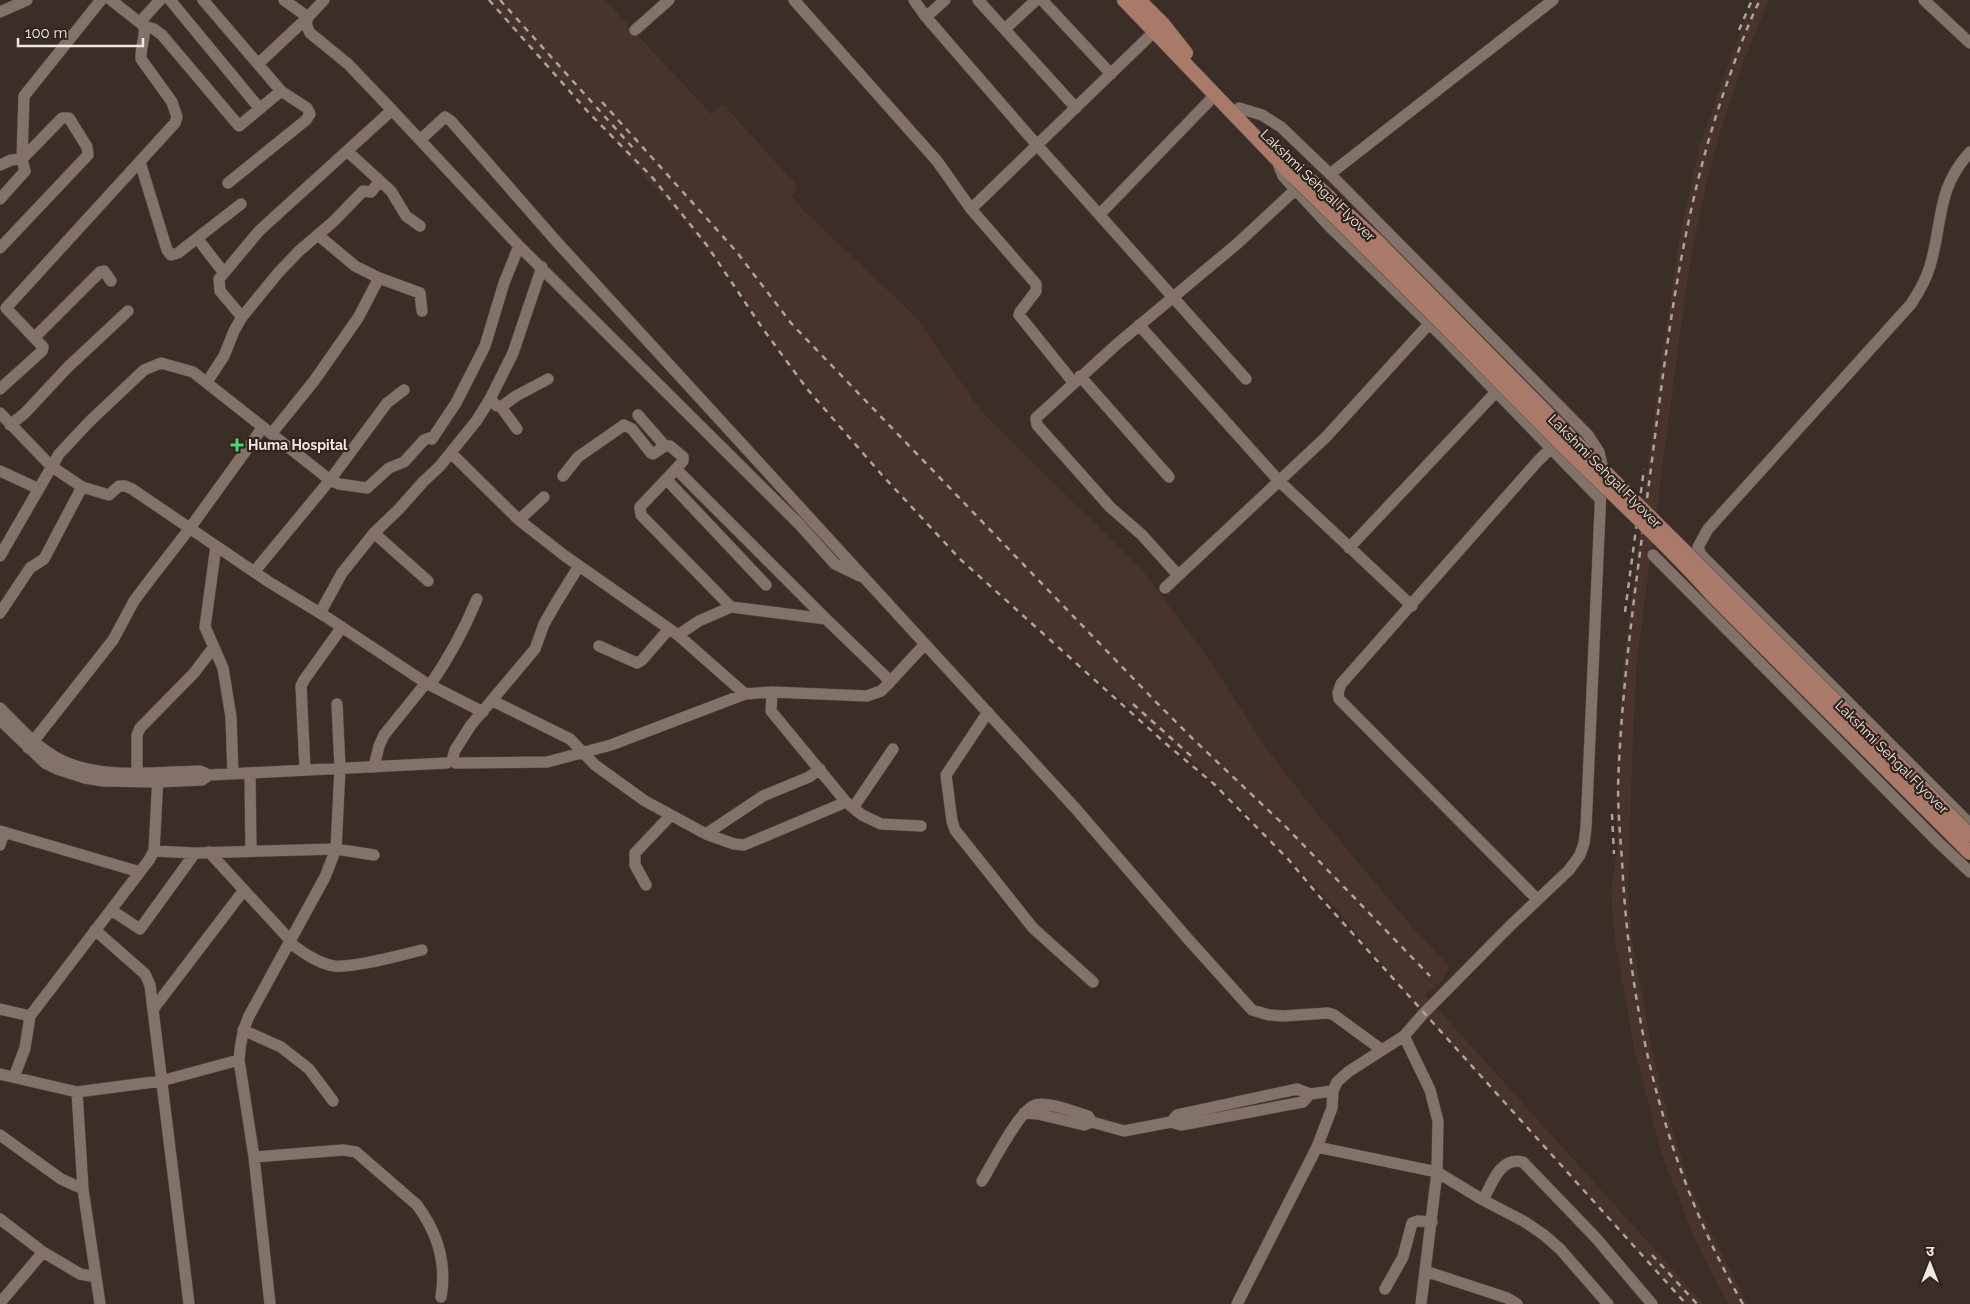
<svg xmlns="http://www.w3.org/2000/svg" width="1970" height="1304" font-family="Raleway,'Noto Sans Devanagari',sans-serif">
  <rect width="100%" height="100%" fill="#3b2e27"/>
  <path fill="#48342a" d="M486,0H605L711,114L723,104L798,187L791,196L803,210L917,318L981,411L1143,571L1206,655L1268,751L1315,811L1414,929L1450,967L1440,983L1425,995L1704,1304H1685L1414,1003L1340,913L1230,796L1172,743L982,579L919,515L794,375L735,285L690,228L575,96Z
    M1754,0H1769L1746,55L1723,122L1706,185L1692,250L1680,333L1637,659L1633,735L1628,890L1632,938L1650,1040L1664,1101L1691,1188L1710,1231L1747,1304H1728L1694,1237L1661,1152L1633,1043L1615,940L1611,894L1617,847V754L1624,660L1660,369L1680,235L1700,145L1733,51Z"/>
  <g fill="none" stroke-linecap="round" stroke-linejoin="round">
    <g stroke="#584d46" stroke-width="12">
      <path id="minor" d="M170,0L260,109
        M324,0L308,17L306,24L310,33L348,64L392,110
        M794,0L937,161L971,209L1036,284V291L1020,312L1019,315L1073,382
        M914,0L926,17L1037,145L1246,379
        M978,0L1076,108
        M1042,0L1111,74
        M1924,0L1970,43
        M0,12L27,0
        M926,17L945,0
        M140,22L160,0
        M144,26L154,29L162,35L239,126L281,91L203,0
        M1005,29L1036,0
        M635,30L669,0
        M258,64L308,17L284,0
        M420,140L519,246L799,524L835,564L860,576
        M347,151L391,191L406,216L420,226
        M1970,152C1936,189 1943,222 1930,266C1926,280 1919,292 1911,304L1708,529L1698,547L1701,555L1970,824
        M140,162L167,250L171,255L178,253L241,204
        M0,165L11,160L22,159L24,96L101,0
        M1279,166L1283,176L1329,226L1441,335L1600,499
        M1330,174L1553,0
        M228,183L306,120L310,114L307,108L281,91
        M0,199L25,171L22,159L62,118H69L87,147L88,155L0,248
        M971,209L1160,26
        M1100,214L1215,95
        M318,235L355,266L379,278
        M197,238L224,273
        M242,317L220,291L219,279L259,231L392,110L420,140L445,117L451,121L556,241L1076,809L1188,939L1252,1010L1269,1015L1283,1016L1328,1013L1334,1015L1382,1050
        M1139,325L1279,481L1412,606
        M35,337L100,272L104,271L111,281
        M1080,376L1169,477
        M207,382L224,356L234,331L242,317L278,273L299,251L334,221L363,191L371,192L379,182
        M0,389L42,351L43,347L6,308L175,123L177,117L172,102L141,59C140,47 146,38 144,26L111,0
        M404,390L387,403L330,480L339,484L367,488L389,468L404,462L424,440L429,438L432,439L456,403L485,346L504,283L519,246
        M490,399L497,406L501,407L516,396L548,379
        M501,407L517,429
        M0,413L51,466L82,487L109,495L119,486H125L132,489L269,582L328,618L426,683L483,712
        M638,415L665,446
        M10,425L25,413L68,367L128,311
        M272,433L314,381L358,318L379,278L420,293L422,311
        M451,453L519,520L565,556L678,635L745,694
        M676,469L640,507L641,515L731,607
        M0,471L39,489
        M563,476L578,457L624,425L632,429L651,453L653,454L665,446H670L683,457V461L676,469L826,619
        M667,480L766,585
        M519,520L544,497
        M374,533L428,581
        M216,546L205,627L223,668L231,717L233,774
        M1349,548L1496,392
        M1653,555L1938,842L1970,872
        M0,556L59,454L89,422L144,370L161,363L193,372L330,480L254,572
        M1178,575L1142,535L1110,507L1037,425L1036,418L1117,344L1238,243L1296,189
        M1165,588L1326,437L1429,324
        M0,613L30,568L44,559L82,487
        M320,613L342,573L374,533L399,509L423,482L440,466L477,420L490,399L513,353L542,267
        M599,646L637,663L642,660L669,629
        M889,683L925,644
        M430,685C449,658 464,630 477,599
        M772,692L771,711L846,802L862,815L881,824L921,826
        M493,701L570,739L595,765L645,801L706,834L734,844L744,845L846,802
        M0,708C18,726 36,747 59,759C98,780 156,772 200,771L209,775L447,763
        M988,712L946,775L952,821L955,830L1033,928L1093,982
        M0,720L45,763L57,769L85,778L103,781L157,782L202,780L209,775
        M28,748L113,640L134,601L152,577L190,528L263,427
        M453,757L455,750L471,725L535,649L544,624L556,603L579,566
        M456,763L547,762L611,745L745,694L772,692L867,696L881,691L889,683L885,676L826,619L731,607L699,621L678,635
        M374,767L379,746L384,735L426,683
        M305,769L301,686L304,680L342,627
        M137,772V735L140,728L194,673L213,648
        M250,773L251,851
        M853,808L893,749
        M0,831L140,872
        M706,834L763,796L809,777L820,769
        M0,845L4,832
        M154,851L158,776
        M209,852L290,940
        M646,885L635,865V853L671,815
        M1537,899L1339,699L1338,693L1341,684L1537,462L1551,448
        M111,910L140,929L195,853
        M95,930L145,974L150,985L189,1304
        M289,942C302,952 317,963 334,966C355,968 400,955 422,950
        M154,1008L244,890
        M0,1009L30,1016L25,1048L14,1077
        M30,1016L149,860L154,851L195,853L336,849L374,855
        M243,1030L281,1047L309,1069L333,1101
        M1404,1036L1430,1090L1438,1121L1437,1172L1421,1304
        M0,1074L77,1092L161,1081L239,1060
        M77,1092L83,1189L100,1304
        M1024,1113L1038,1114L1084,1125L1092,1122L1124,1131L1171,1122L1181,1125L1303,1102L1310,1094
        M1171,1122L1177,1115L1297,1089L1310,1094L1333,1091
        M0,1135L61,1179L83,1189
        M1317,1147L1437,1172L1483,1200L1525,1222L1544,1235L1560,1249L1608,1304
        M254,1157L343,1150L356,1152L417,1205C437,1232 447,1263 441,1297
        M982,1181C991,1166 1020,1109 1035,1105C1048,1101 1074,1112 1088,1116L1092,1122
        M1483,1200C1492,1184 1500,1156 1523,1162L1596,1238L1652,1304
        M0,1219L43,1252L0,1303
        M43,1252L80,1274L96,1277
        M1425,1271L1507,1298L1517,1304
        M1385,1289L1403,1257L1412,1223L1418,1221L1432,1222
        M270,1304L254,1157L239,1060C240,1044 242,1031 249,1016L325,877L336,849L340,768L337,704
        M1237,1304L1317,1147L1332,1108L1333,1091L1337,1082L1348,1072L1404,1036L1424,1013L1511,925L1569,870L1580,855L1584,843L1586,828L1602,465L1599,452L1588,435L1330,174L1281,127L1262,115L1239,108"/>
    </g>
    <g stroke="#584d46" stroke-width="15">
      <path id="major" d="M1124,0L1294,177
        M1139,0L1163,24L1186,53"/>
    </g>
    <use href="#minor" stroke="#82726a" stroke-width="11"/>
    <use href="#major" stroke="#a97a69" stroke-width="14"/>
    <path stroke="#aea39e" stroke-width="2.5" stroke-dasharray="6 6" stroke-linecap="butt" d="M489,0L588,112L652,177L706,244L763,329L808,390L882,475L960,559L1165,743L1214,784L1288,859L1319,896L1686,1304
      M500,0L634,149
      M1739,30L1752,0
      M602,102L736,251L791,323L810,343L1155,701L1192,738L1286,827L1430,976
      M1625,612L1644,469
      M1133,704L1191,756
      M1612,814L1614,854
      M1652,1255L1697,1304
      M1743,1304C1665,1170 1629,1014 1622,860C1620,835 1618,810 1618,786C1622,671 1640,557 1654,444C1670,319 1686,194 1730,75C1739,49 1748,24 1760,0"/>
    <g stroke="#584d46" stroke-width="15" stroke-linecap="butt">
      <path id="major-bridge" d="M1294,177C1385,265 1473,355 1562,445C1613,495 1666,543 1714,597L1970,853
        M1309,179L1378,242L1594,461L1970,835"/>
    </g>
    <use href="#major-bridge" stroke="#a97a69" stroke-width="14"/>
  </g>
  <path fill="#4ed675" stroke="#31241d" stroke-width="2" d="M234.5 437.5h5v5h5v5h-5v5h-5v-5h-5v-5h5z"/>
  <g text-anchor="middle" dominant-baseline="central" stroke-width="4.5" stroke-linejoin="round" paint-order="stroke">
    <g font-size="14" fill="#f1e8e4" stroke="#31241d">
      <text transform="translate(1318 185) rotate(44)">Lakshmi Sehgal Flyover</text>
      <text transform="translate(1605 471) rotate(45)">Lakshmi Sehgal Flyover</text>
      <text transform="translate(1892 757) rotate(45)">Lakshmi Sehgal Flyover</text>
    </g>
    <g font-size="14" font-weight="bold" fill="#f1e8e4" stroke="#31241d" text-anchor="start">
      <text x="248" y="445">Huma Hospital</text>
    </g>
  </g>
  <g transform="translate(1930 1264)" stroke="#31241d" stroke-width="4" paint-order="stroke">
  <path d="M0-4L9 19L0 12L-9 19Z" fill="#f1e8e4"/>
  <text y="-8" font-size="14" font-weight="bold" text-anchor="middle" fill="#f1e8e4">उ</text>
  </g>
  <path d="M18 38v8h125v-8" fill="none" stroke="#f1e8e4" stroke-width="2.5"/>
  <text x="25" y="38" font-size="15" fill="#f1e8e4" stroke="#31241d" stroke-width="4" paint-order="stroke">100 m</text>
</svg>
